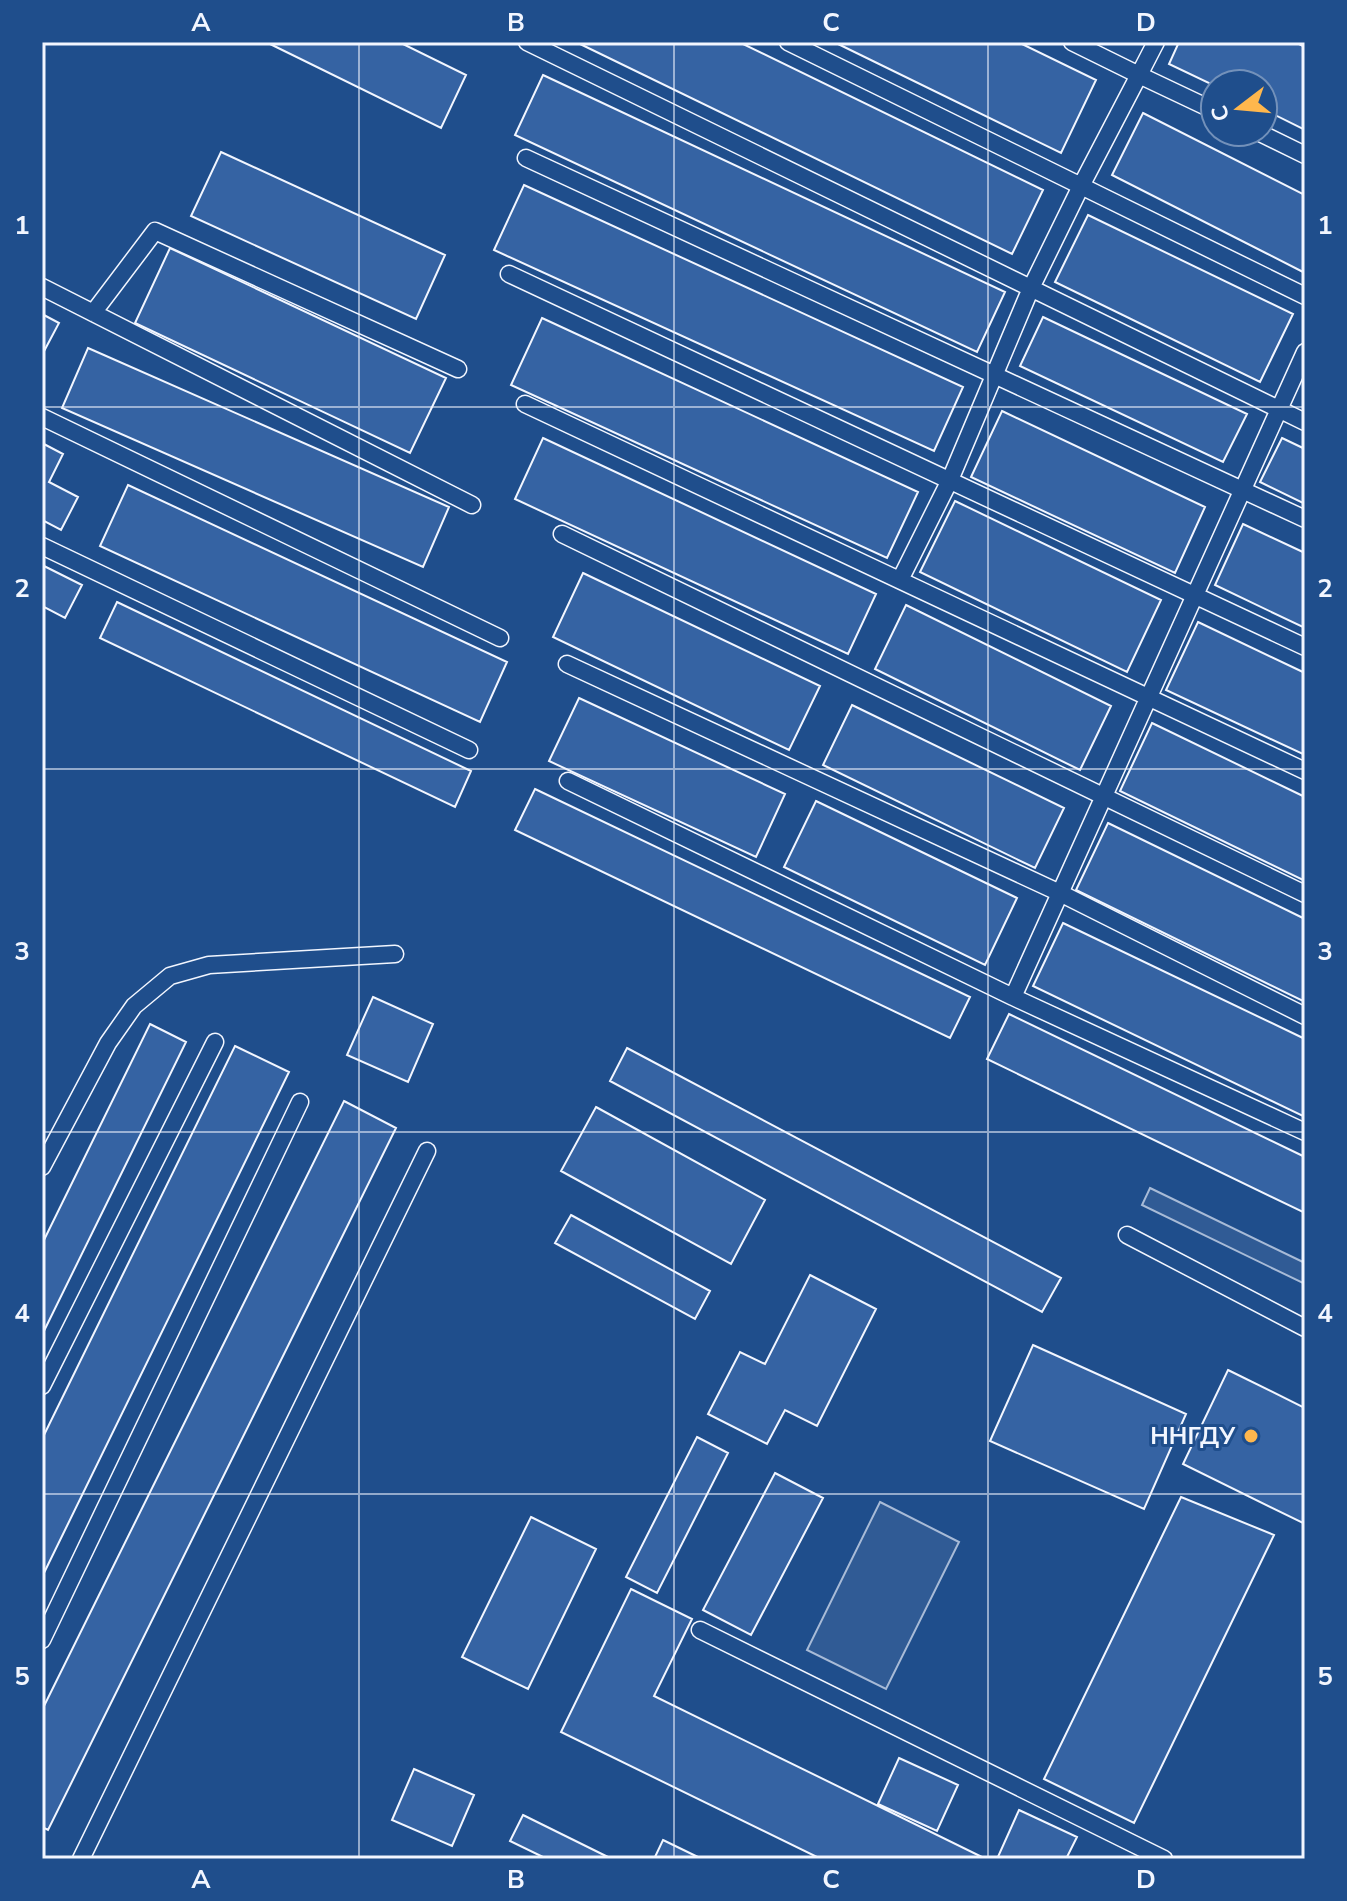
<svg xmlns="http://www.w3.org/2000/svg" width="1347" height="1901" font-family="'Nunito Sans',sans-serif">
  <rect width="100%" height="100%" fill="#1f4e8c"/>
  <path fill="#305b95" stroke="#a8bbd7" stroke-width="2" d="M1150,1188L1305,1263V1284L1142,1205Z
    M880,1502L959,1542L886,1689L807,1650Z"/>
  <path fill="#3563a3" stroke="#f2f6ff" stroke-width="2" d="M266,42H399L466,75L441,128Z
    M576,42H739L1043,190L1012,254Z
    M834,42H1018L1096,80L1061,153Z
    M1179,42H1295L1305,47V130L1263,109V84H1215V86L1169,64Z
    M543,75L1005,292L977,352L515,135Z
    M1143,113L1305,195V273L1112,175Z
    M221,152L445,255L416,319L191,216Z
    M524,185L963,387L934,451L494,250Z
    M1088,215L1293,314L1260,382L1055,282Z
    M170,248L446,378L410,453L135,323Z
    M42,314L59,323L42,355Z
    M1043,317L1247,414L1223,462L1020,366Z
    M542,318L918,492L887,558L511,385Z
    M88,348L449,507L423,567L62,408Z
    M1002,411L1205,507L1175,573L971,477Z
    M543,438L876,594L848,654L515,499Z
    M1282,438L1305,449V504L1260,482Z
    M42,443L63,454L49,482L78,497L61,530L42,520Z
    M128,485L507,662L480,722L100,546Z
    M955,501L1161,600L1127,672L920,572Z
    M1243,524L1305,553V628L1215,585Z
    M42,565L82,585L65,618L42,606Z
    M583,573L820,686L789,750L553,637Z
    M117,602L471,771L455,807L100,638Z
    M906,605L1111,706L1080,770L875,669Z
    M1198,622L1305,673V755L1166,690Z
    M579,698L785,794L756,857L549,761Z
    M852,705L1064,808L1035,868L823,765Z
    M1152,723L1305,797V881L1120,791Z
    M535,789L970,997L950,1038L515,830Z
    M816,801L1017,898L985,965L784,867Z
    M1108,823L1305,919V1002L1076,890Z
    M1063,923L1305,1039V1117L1033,986Z
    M373,997L433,1024L408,1082L347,1055Z
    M1009,1014L1305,1157V1213L987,1059Z
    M150,1024L186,1042L42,1335V1244Z
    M235,1046L289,1072L42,1577V1439Z
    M627,1048L1061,1278L1042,1312L610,1081Z
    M344,1101L396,1128L48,1830L42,1827V1710Z
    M596,1107L765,1200L731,1264L561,1171Z
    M571,1215L710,1291L695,1319L555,1243Z
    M810,1275L876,1309L817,1426L785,1410L767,1444L708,1414L740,1352L765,1364Z
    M1033,1345L1186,1414L1144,1509L990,1441Z
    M1228,1370L1305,1408V1524L1183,1464Z
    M697,1437L728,1453L657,1593L626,1577Z
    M775,1473L823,1498L751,1635L703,1610Z
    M1181,1497L1274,1535L1134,1823L1044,1779Z
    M531,1517L596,1549L528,1689L462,1657Z
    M631,1589L692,1619L654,1696L982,1857L981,1859H821L561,1732Z
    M899,1758L958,1785L937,1831L878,1804Z
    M414,1769L474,1795L452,1846L392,1820Z
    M1019,1810L1077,1837L1066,1859H997Z
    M523,1815L612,1859H547L510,1841Z
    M663,1840L702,1859H654Z"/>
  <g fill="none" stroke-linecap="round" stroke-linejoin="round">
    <g stroke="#f2f6ff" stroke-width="19">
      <path id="service" d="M527,42L1305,422
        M788,42L1305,296
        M1072,42L1139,75L1156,42
        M1258,132L1305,155
        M526,158L1305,519
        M509,274L1305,647
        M42,287L472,505
        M93,313L155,231L458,369
        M1305,352L1013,997L1305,1132
        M525,404L1305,771
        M42,417L500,638
        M562,534L1305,894
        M42,546L469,750
        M900,580L950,480L1031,288L1081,186L1139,75L1215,111
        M567,664L1060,893L1305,1016
        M568,781L1013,997
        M42,1167L108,1043L134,1006L170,976L209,965L395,954
        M1127,1235L1305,1328
        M42,1386L215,1042
        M700,1630L1164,1859
        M42,1640L300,1102
        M81,1859L427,1151"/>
    </g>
    <use href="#service" stroke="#1f4e8c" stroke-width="16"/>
  </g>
  <path fill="none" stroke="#f2f6ff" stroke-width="2" stroke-opacity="0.55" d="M359,42V1859M674,42V1859M988,42V1859M42,407H1305M42,769H1305M42,1132H1305M42,1494H1305"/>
  <circle fill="#ffb74d" stroke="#1f4e8c" stroke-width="3" cx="1251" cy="1436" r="8"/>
  <g text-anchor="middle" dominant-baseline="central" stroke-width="6" stroke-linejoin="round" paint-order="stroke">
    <g font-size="24" font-weight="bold" fill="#f2f6ff" stroke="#1f4e8c" text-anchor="end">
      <text x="1235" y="1436">ННГДУ</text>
    </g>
  </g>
  <rect width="1347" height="1901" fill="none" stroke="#1f4e8c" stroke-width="88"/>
  <g transform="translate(1239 108) rotate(254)"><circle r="38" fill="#1f4e8c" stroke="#7391ba" stroke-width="2"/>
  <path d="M0-6L14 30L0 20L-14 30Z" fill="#ffb74d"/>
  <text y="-12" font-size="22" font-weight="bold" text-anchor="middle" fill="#f2f6ff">С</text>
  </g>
  <rect x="44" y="44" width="1259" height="1813" fill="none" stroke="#f2f6ff" stroke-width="3"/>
  <g font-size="26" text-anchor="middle" font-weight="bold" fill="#f2f6ff">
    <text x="201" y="31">A</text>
    <text x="516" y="31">B</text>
    <text x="831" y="31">C</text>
    <text x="1146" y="31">D</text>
    <text x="22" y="234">1</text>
    <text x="1325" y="234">1</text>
    <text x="22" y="597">2</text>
    <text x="1325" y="597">2</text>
    <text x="22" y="960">3</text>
    <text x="1325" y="960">3</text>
    <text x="22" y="1322">4</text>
    <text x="1325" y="1322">4</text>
    <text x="22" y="1685">5</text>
    <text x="1325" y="1685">5</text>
    <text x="201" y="1888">A</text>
    <text x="516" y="1888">B</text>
    <text x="831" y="1888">C</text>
    <text x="1146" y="1888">D</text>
  </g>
</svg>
